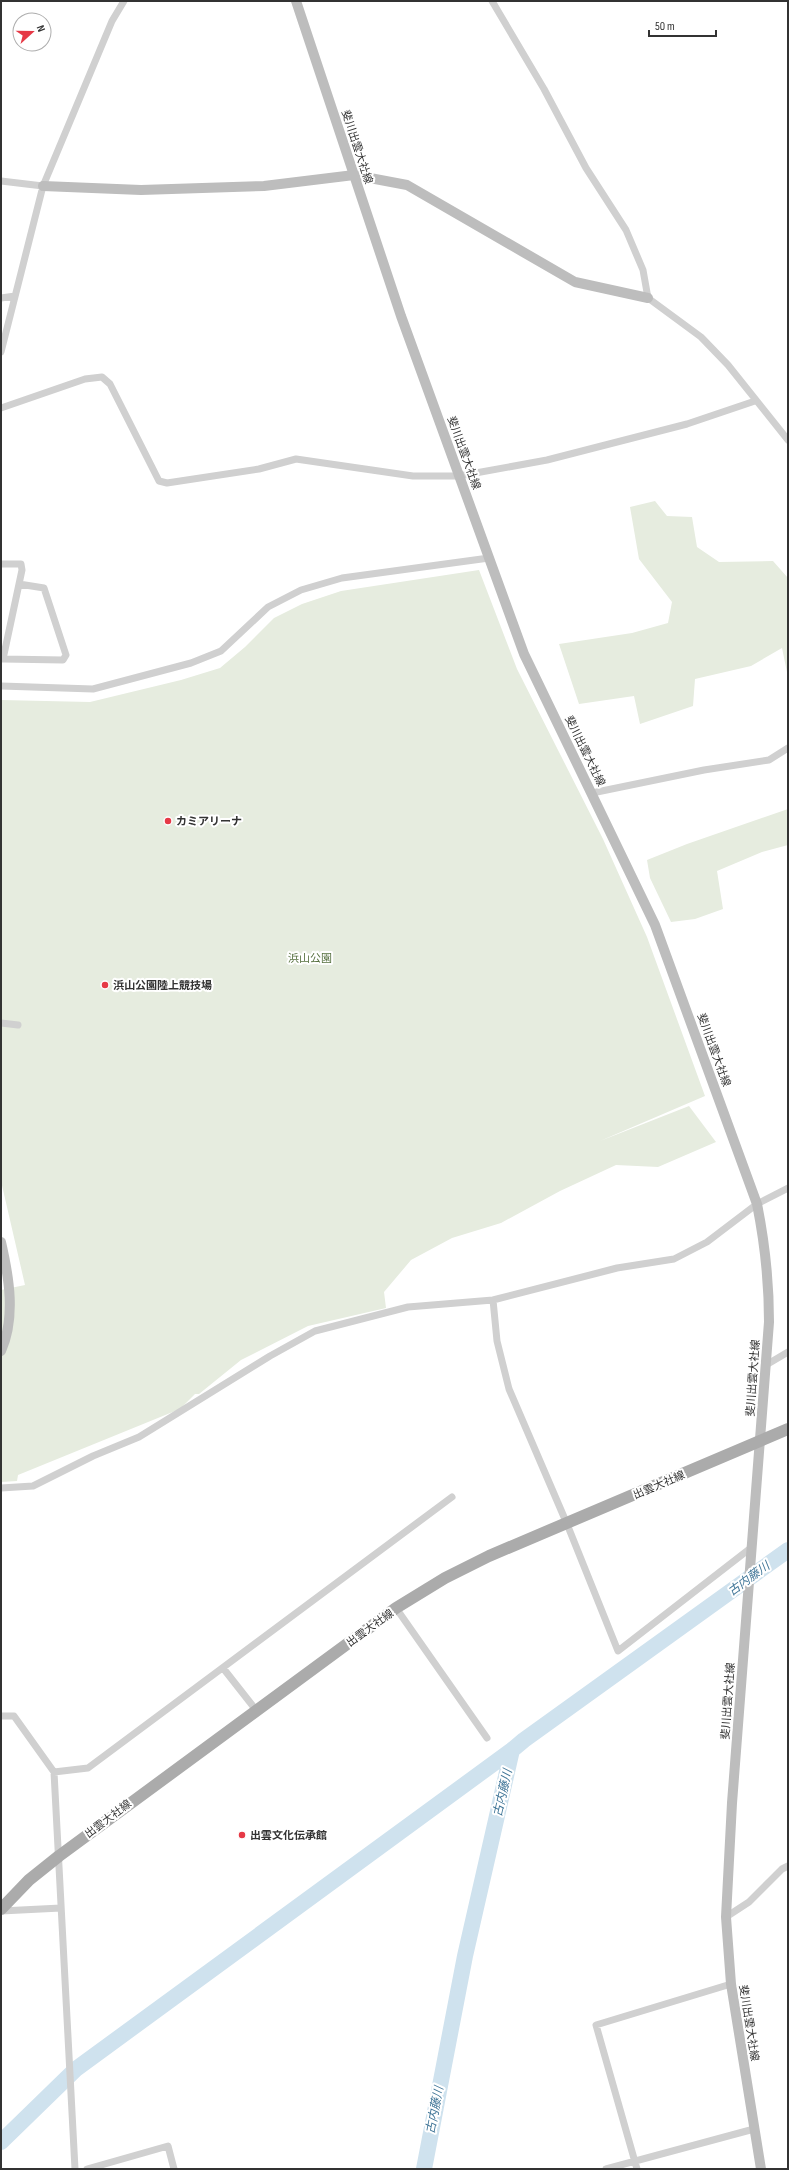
<svg xmlns="http://www.w3.org/2000/svg" width="789" height="2170" font-family="'Sofia Sans Condensed','Noto Sans JP',sans-serif">
  <rect width="100%" height="100%" fill="#fff"/>
  <path fill="#e6ecdf" d="M655,501L667,516L692,517L697,547L719,562L773,561L788,578V677L782,648L751,666L695,679L693,706L640,724L634,696L579,704L559,644L632,633L668,623L672,602L639,559L630,507Z
    M479,570L517,669L603,839L647,937L705,1096L600,1141L689,1106L716,1142L658,1167L616,1165L560,1191L501,1223L452,1238L411,1260L384,1292L386,1308L308,1326L241,1360L199,1394H195L180,1409L18,1475L17,1481L1,1482V1290L25,1285L1,1181V700L90,702L181,680L220,668L245,647L274,618L302,604L341,591Z
    M788,809V845L762,852L717,871L723,909L695,919L671,922L650,878L647,860L687,844Z"/>
  <g fill="none" stroke-linecap="round" stroke-linejoin="round">
    <path stroke="#cfe2ee" stroke-width="16" d="M1,2142L76,2069L512,1750L524,1740L788,1550
      M424,2169L465,1956L512,1750"/>
    <path stroke="#d0d0d0" stroke-width="7" d="M492,1L544,89L586,168L626,230L643,270L648,298L701,337L728,365L788,440
      M1,181L43,186
      M1,298L15,296
      M1,352L43,186L112,21L124,1
      M1,408L85,379L102,377L110,384L159,481L167,483L259,469L296,459L413,476H459L547,460L687,424L755,401
      M1,564H21L22,570L3,659L63,660L66,655L44,588L19,584
      M1,686L93,689L191,663L221,651L268,607L301,590L342,578L489,558
      M592,793L704,770L769,760L788,748
      M1,1023L18,1025
      M493,1300L497,1341L509,1389L567,1524L618,1651L752,1547
      M766,1365L788,1352
      M1,1488L33,1486L93,1456L139,1437L270,1356L315,1331L408,1307L493,1300L617,1268L674,1259L707,1242L757,1204L788,1188
      M396,1608L487,1738
      M223,1668L256,1710
      M1,1716H14L54,1772L88,1768L452,1497
      M54,1772L75,2169
      M1,1911L61,1908
      M726,1917L749,1902L782,1869L788,1866
      M87,2169L168,2146L174,2169
      M606,2169L754,2129
      M637,2169L596,2025L731,1984"/>
    <path stroke="#bdbdbd" stroke-width="10" d="M296,1L401,316L524,654L655,925L757,1204C765,1244 769,1282 769,1322L732,1803L726,1917L731,1984L761,2169
      M43,186L141,190L264,186L354,175L407,185L575,282L648,298
      M1,1242C9,1277 16,1317 1,1351"/>
    <path stroke="#ababab" stroke-width="12" d="M1,1909L29,1880L59,1856L396,1608L445,1578L489,1556L788,1429"/>
  </g>
  <g fill="#e63946" stroke="#fff" stroke-width="1.5">
    <circle cx="168" cy="821" r="4"/>
    <circle cx="105" cy="985" r="4"/>
    <circle cx="242" cy="1835" r="4"/>
  </g>
  <g text-anchor="middle" dominant-baseline="central" stroke-width="4" stroke-linejoin="round" paint-order="stroke">
    <g font-size="11" fill="#333" stroke="#fff">
      <text transform="translate(357 147) rotate(72)">斐川出雲大社線</text>
      <text transform="translate(464 453) rotate(70)">斐川出雲大社線</text>
      <text transform="translate(585 751) rotate(64)">斐川出雲大社線</text>
      <text transform="translate(714 1050) rotate(70)">斐川出雲大社線</text>
      <text transform="translate(753 1378) rotate(-86)">斐川出雲大社線</text>
      <text transform="translate(659 1485) rotate(-23)">出雲大社線</text>
      <text transform="translate(370 1628) rotate(-36)">出雲大社線</text>
      <text transform="translate(728 1701) rotate(-86)">斐川出雲大社線</text>
      <text transform="translate(108 1819) rotate(-37)">出雲大社線</text>
      <text transform="translate(749 2023) rotate(81)">斐川出雲大社線</text>
    </g>
    <g font-size="11" font-weight="bold" fill="#333" stroke="#fff" text-anchor="start">
      <text x="176" y="821">カミアリーナ</text>
      <text x="113" y="985">浜山公園陸上競技場</text>
      <text x="250" y="1835">出雲文化伝承館</text>
    </g>
    <g font-size="11" fill="#56703f" stroke="#fff">
      <text x="310" y="958">浜山公園</text>
    </g>
    <g font-size="12" font-style="italic" fill="#3f7597" stroke="#fff">
      <text transform="translate(749 1579) rotate(-36)">古内藤川</text>
      <text transform="translate(503 1793) rotate(-77)">古内藤川</text>
      <text transform="translate(435 2110) rotate(-79)">古内藤川</text>
    </g>
  </g>
  <rect width="789" height="2170" fill="none" stroke="#333333" stroke-width="4"/>
  <g transform="translate(32 32) rotate(69)"><circle r="19" fill="#ffffff" stroke="#adadad"/>
  <path d="M0-3L7 15L0 10L-7 15Z" fill="#e63946"/>
  <text y="-6" font-size="11" font-weight="bold" text-anchor="middle" fill="#333333">N</text>
  </g>
  <path d="M649 30v6h67v-6" fill="none" stroke="#333333" stroke-width="2"/>
  <text x="655" y="30" font-size="12" fill="#333333" stroke="#ffffff" stroke-width="3" paint-order="stroke">50 m</text>
</svg>
